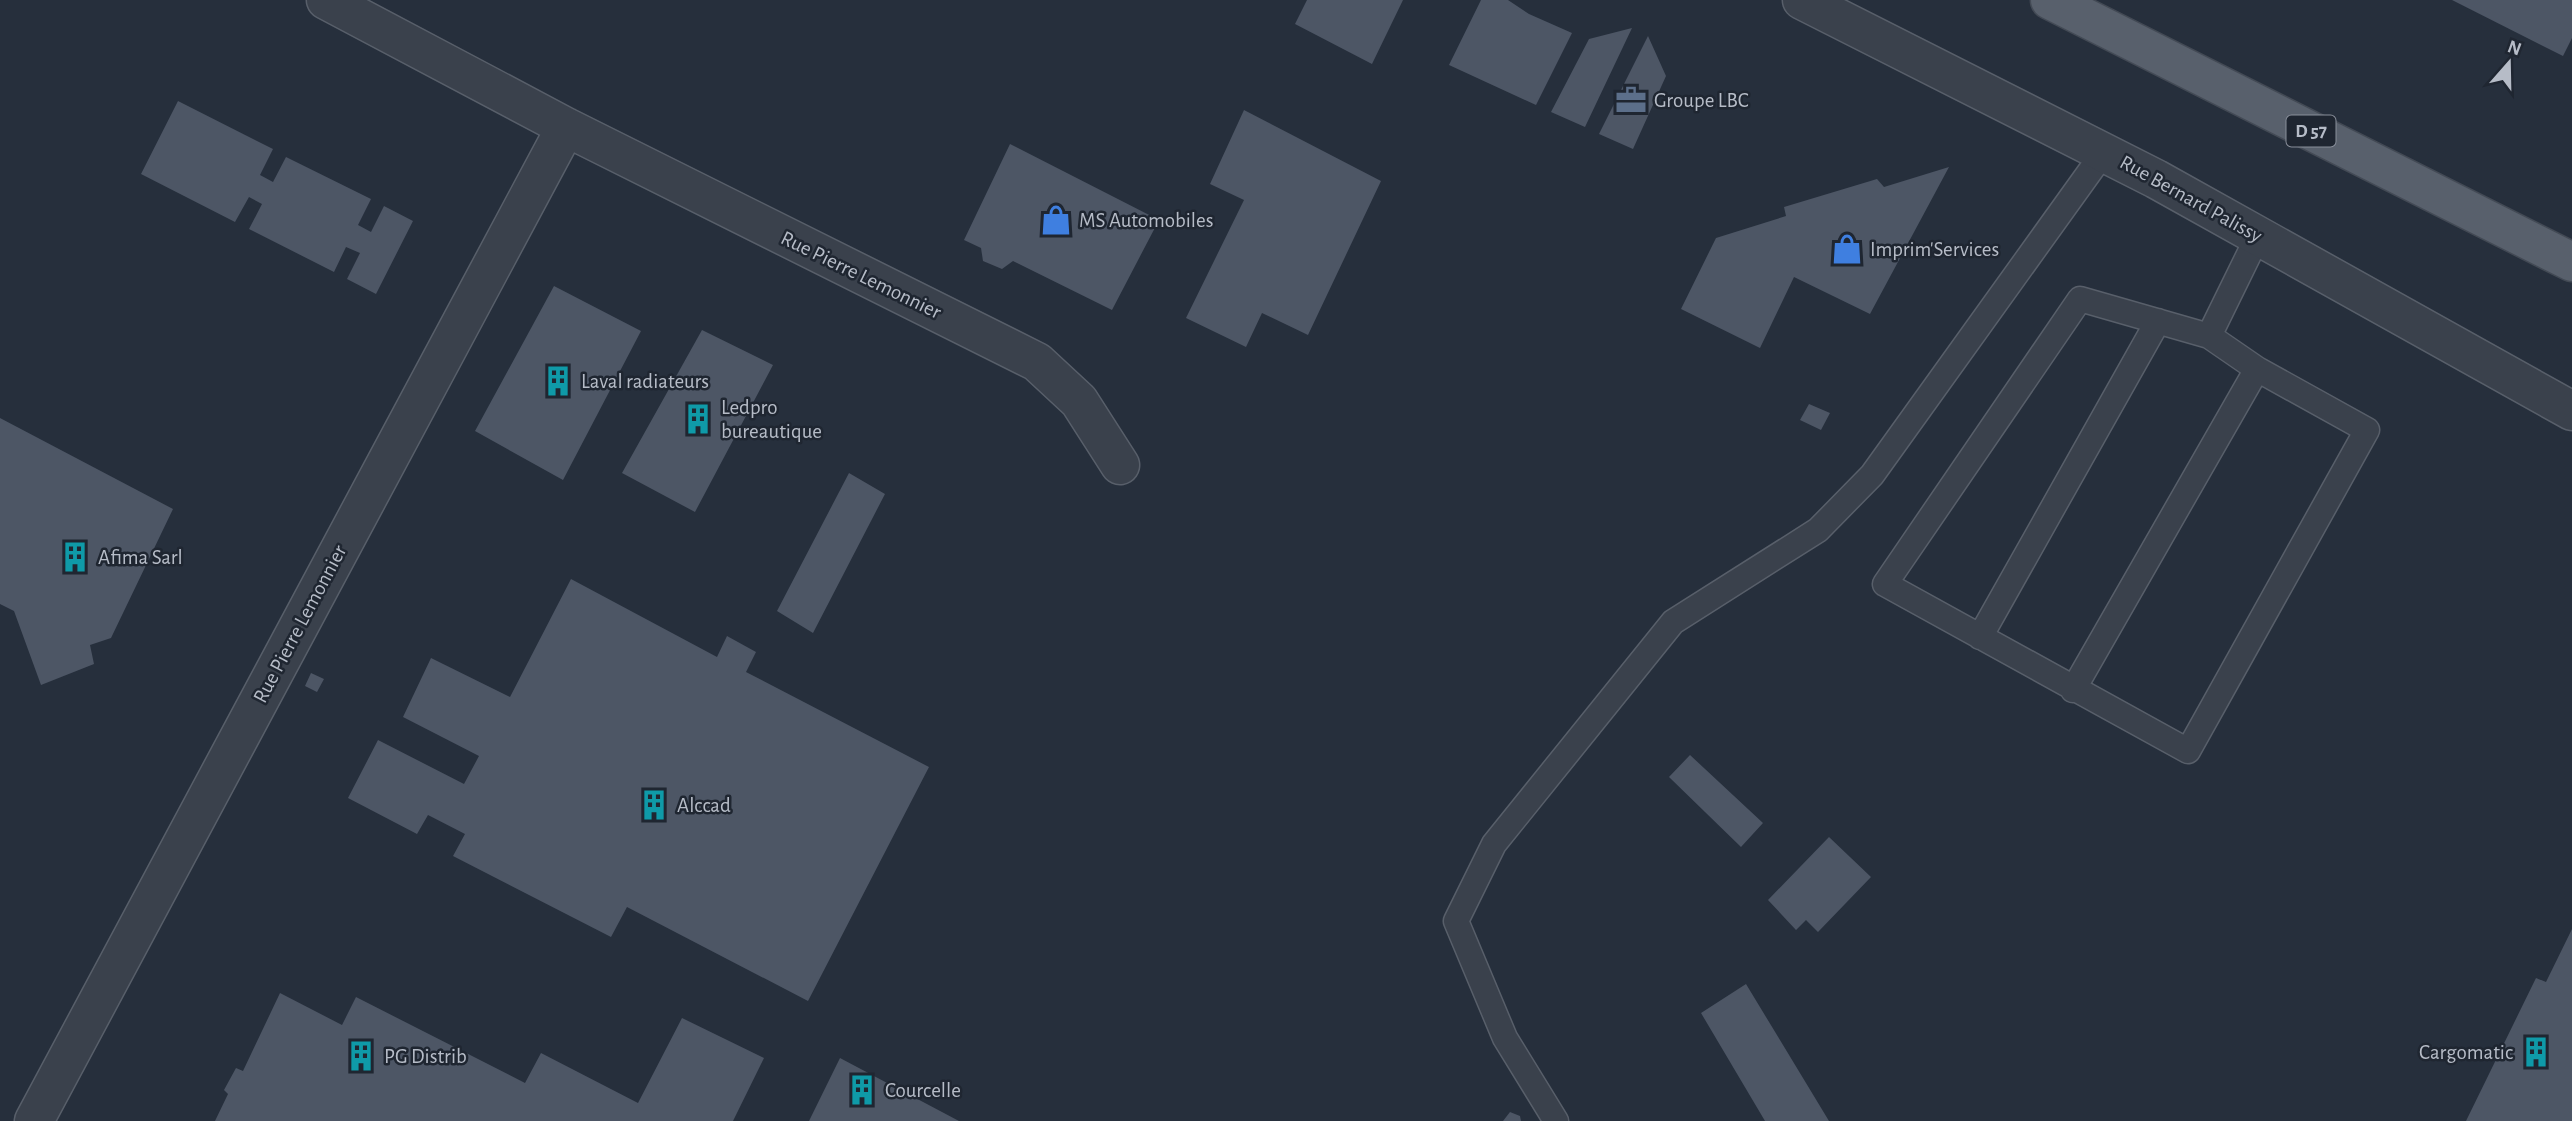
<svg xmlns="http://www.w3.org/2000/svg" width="2572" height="1121" font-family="'Alegreya Sans',sans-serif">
  <rect width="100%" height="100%" fill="#262f3c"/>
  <path fill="#4d5665" d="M1307,0H1403L1372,64L1295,24Z
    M1481,0H1508L1529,14L1572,33L1536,105L1449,65Z
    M2452,0H2572V38L2563,56Z
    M1632,28L1585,127L1551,112L1589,39Z
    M1648,36L1666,76L1633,149L1599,134Z
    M178,101L273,149L260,175L273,182L286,157L371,199L358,225L371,232L384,206L413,221L376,294L347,279L360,253L346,247L334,272L249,229L262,204L249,197L235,222L141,174Z
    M1244,110L1381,181L1308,335L1262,313L1246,347L1186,318L1244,200L1210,184Z
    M1010,144L1159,220L1112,310L1013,261L1002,269L983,261L981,248L964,240Z
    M1949,167L1870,314L1794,277L1760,348L1681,309L1716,238L1786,216L1784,207L1877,179L1884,187Z
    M554,286L641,331L563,480L475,431Z
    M702,330L773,365L695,512L622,473Z
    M1809,404L1830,413L1821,430L1800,420Z
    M0,418L173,509L111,638L90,645L94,664L41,685L14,611L0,604Z
    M849,473L885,494L813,633L777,611Z
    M571,579L717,657L727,636L756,652L746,672L929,767L808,1001L627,907L611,937L453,856L465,834L428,815L417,834L348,798L378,740L464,784L479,756L403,717L431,658L510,697Z
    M311,673L324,679L317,692L305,686Z
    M1690,755L1763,823L1741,847L1669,777Z
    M1829,837L1871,877L1818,932L1806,920L1796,930L1768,900Z
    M2572,929V1121H2466L2536,978L2546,982Z
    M1746,984L1829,1121H1765L1701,1013Z
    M280,993L342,1025L356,997L525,1083L541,1053L638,1103L682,1018L764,1058L733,1121H215L228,1094L224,1090L236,1068L243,1071Z
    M840,1058L959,1121H809Z
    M1510,1112L1520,1116L1521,1121H1503Z"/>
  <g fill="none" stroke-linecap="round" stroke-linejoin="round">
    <g stroke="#585f6a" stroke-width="27">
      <path id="lane" d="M2209,336L2080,299L1885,584L2188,751L2367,430L2257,369
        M1980,637L2158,321
        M2073,690L2257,369L2209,336L2258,236
        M1556,1121L1505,1038L1456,921L1494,844L1673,622L1818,530L1872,475L2104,152"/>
    </g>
    <g stroke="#585f6a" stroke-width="41">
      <path id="street" d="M326,0L566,127L1037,362L1079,401L1120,465
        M1802,0L2156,179L2572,411
        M34,1121L566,127"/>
    </g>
    <g stroke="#434a55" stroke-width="41">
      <path id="primary" d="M2050,0L2572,262"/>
    </g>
    <use href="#lane" stroke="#3a414c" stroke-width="24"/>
    <use href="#street" stroke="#3a414c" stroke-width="38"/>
    <use href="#primary" stroke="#58606c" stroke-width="38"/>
  </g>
  <defs>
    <g id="office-bare" transform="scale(2.415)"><path d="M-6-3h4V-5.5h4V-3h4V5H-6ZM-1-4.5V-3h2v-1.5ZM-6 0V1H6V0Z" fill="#5c6f8a" stroke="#1f2631" stroke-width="2.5" paint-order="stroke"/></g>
    <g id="shop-bare" transform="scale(2.415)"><path d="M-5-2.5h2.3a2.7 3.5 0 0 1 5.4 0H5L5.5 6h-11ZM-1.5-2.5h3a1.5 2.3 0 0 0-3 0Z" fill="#3f7fe0" stroke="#1f2631" stroke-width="2.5" paint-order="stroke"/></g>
    <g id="building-bare" transform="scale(2.415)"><path d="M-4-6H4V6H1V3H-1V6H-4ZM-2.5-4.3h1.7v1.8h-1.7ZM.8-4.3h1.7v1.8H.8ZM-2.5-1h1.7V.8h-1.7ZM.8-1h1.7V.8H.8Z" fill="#0f9aa8" stroke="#1f2631" stroke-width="2.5" paint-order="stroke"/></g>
  </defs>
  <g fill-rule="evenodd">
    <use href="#office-bare" x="1631" y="100"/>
    <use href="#shop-bare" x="1056" y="220"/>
    <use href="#shop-bare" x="1847" y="249"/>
    <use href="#building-bare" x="558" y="381"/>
    <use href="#building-bare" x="698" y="419"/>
    <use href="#building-bare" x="75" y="557"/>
    <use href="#building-bare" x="654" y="805"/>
    <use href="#building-bare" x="2536" y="1052"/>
    <use href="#building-bare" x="361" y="1056"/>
    <use href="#building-bare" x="862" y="1090"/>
  </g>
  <g text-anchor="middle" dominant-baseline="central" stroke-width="5" stroke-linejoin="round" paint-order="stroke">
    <rect fill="#1f2631" stroke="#898f9a" stroke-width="2" x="2286.5" y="115.5" width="49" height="31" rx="5"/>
    <g font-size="19" font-weight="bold" fill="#b6bcc7">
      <text x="2311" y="131">D 57</text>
    </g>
    <g font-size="21" fill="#b6bcc7" stroke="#1f2631" text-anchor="start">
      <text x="1654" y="100">Groupe LBC</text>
      <text x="1079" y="220">MS Automobiles</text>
      <text x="1870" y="249">Imprim'Services</text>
      <text x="581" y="381">Laval radiateurs</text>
      <text x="721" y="407">Ledpro<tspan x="721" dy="24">bureautique</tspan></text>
      <text x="98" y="557">Afima Sarl</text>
      <text x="677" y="805">Alccad</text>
      <text x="2513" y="1052" text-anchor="end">Cargomatic</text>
      <text x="384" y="1056">PG Distrib</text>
      <text x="885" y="1090">Courcelle</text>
    </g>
    <g font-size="21" fill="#b6bcc7" stroke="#1f2631">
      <text transform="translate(2191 199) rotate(29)">Rue Bernard Palissy</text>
      <text transform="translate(861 275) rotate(26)">Rue Pierre Lemonnier</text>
      <text transform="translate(300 624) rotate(-62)">Rue Pierre Lemonnier</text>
    </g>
  </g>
  <g transform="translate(2509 63) rotate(20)" stroke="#1f2631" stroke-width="5" paint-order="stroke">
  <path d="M0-5L12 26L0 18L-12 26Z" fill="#b6bcc7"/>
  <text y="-10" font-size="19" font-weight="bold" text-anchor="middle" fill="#b6bcc7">N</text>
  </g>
</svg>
